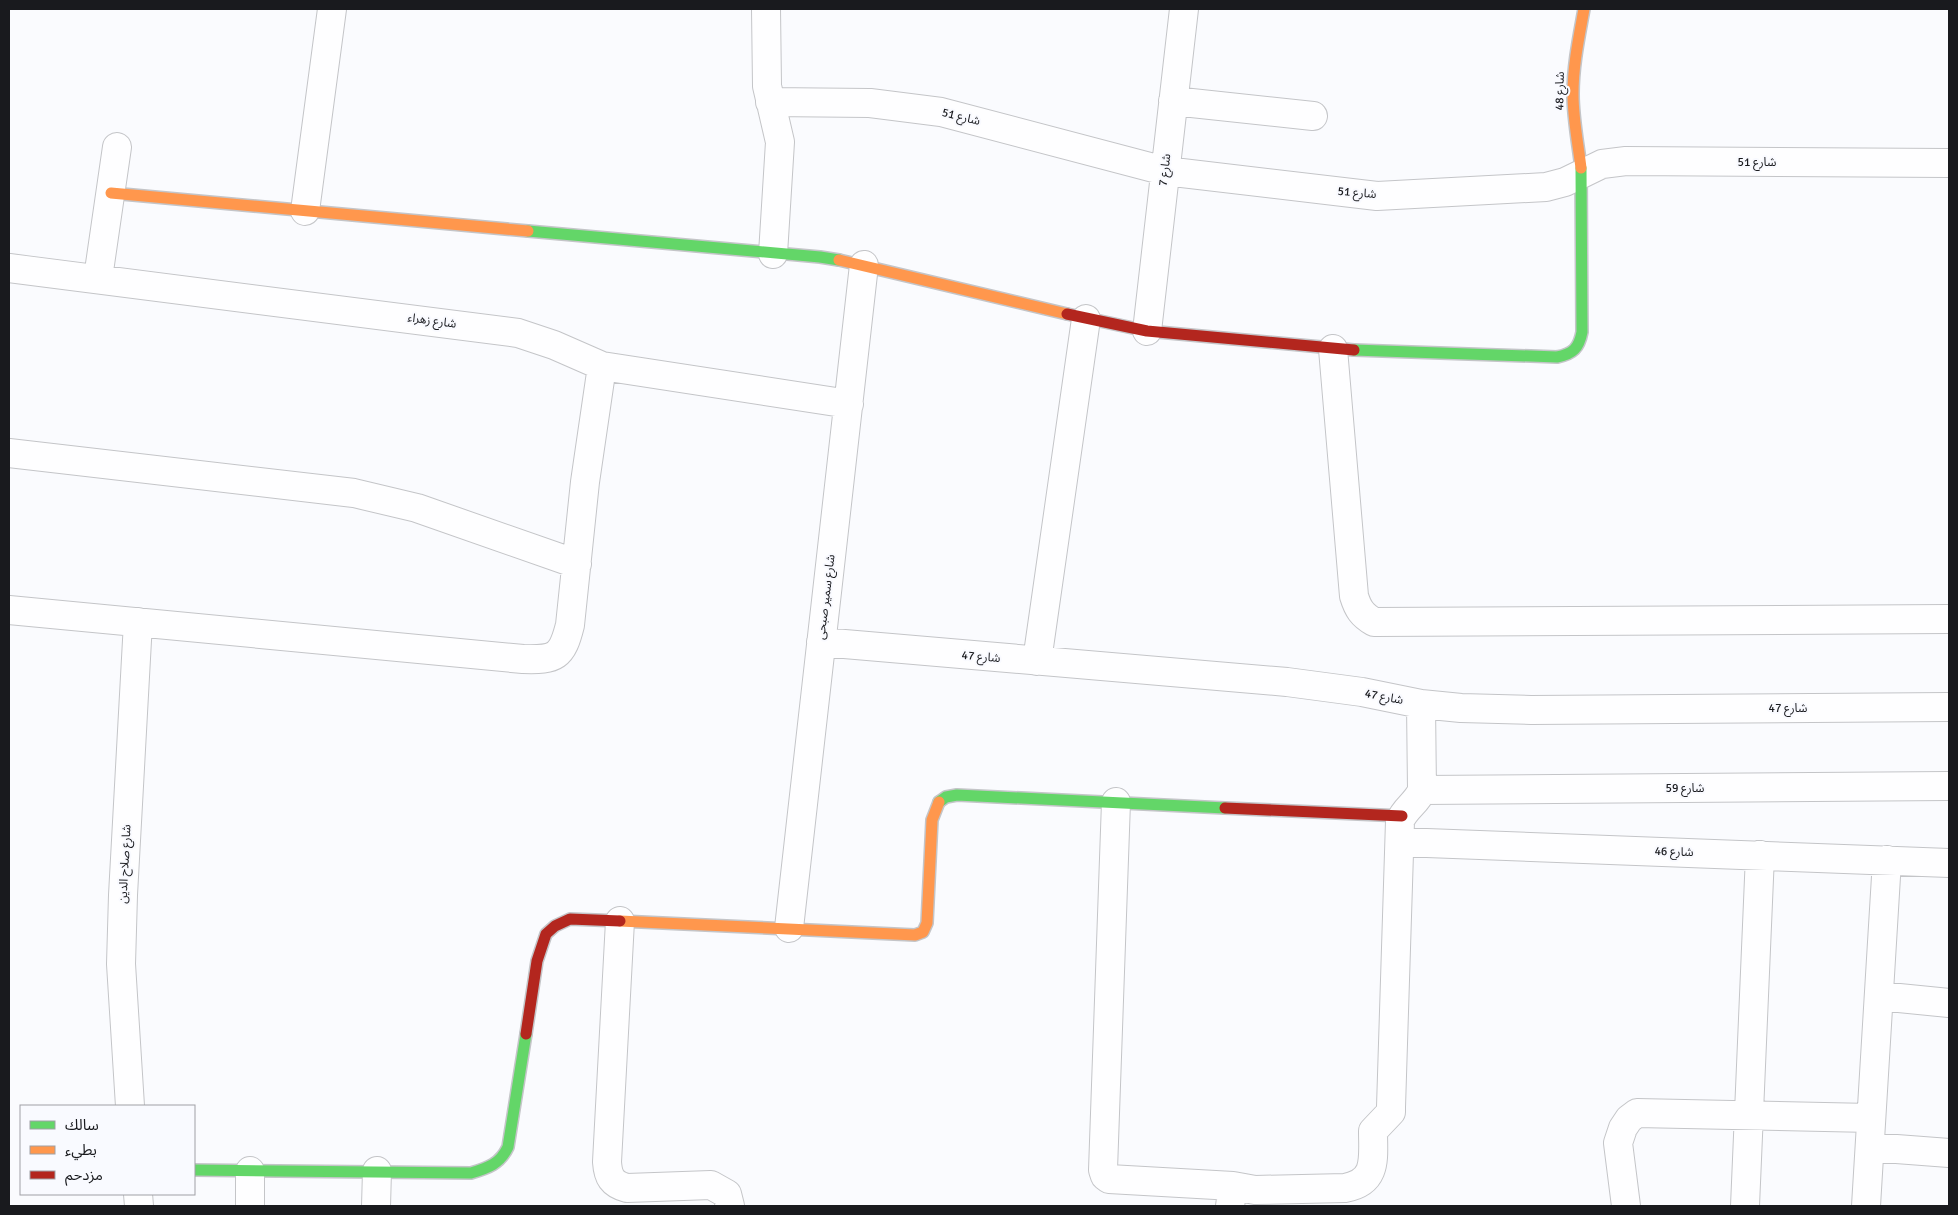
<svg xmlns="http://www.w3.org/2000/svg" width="1958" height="1215" font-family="Signika,'Noto Sans Arabic',sans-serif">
  <rect width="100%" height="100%" fill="#fafbfe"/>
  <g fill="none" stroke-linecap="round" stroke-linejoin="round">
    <g stroke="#c4c5c8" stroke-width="30">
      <path id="street" d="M766,9L767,86L780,142L773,254
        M1173,101L1313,116
        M770,102L870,103L941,112L1165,171L1377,196L1546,187L1565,182L1602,164L1626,161L1949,163
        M305,211L332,9
        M9,268L518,333L554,345L602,366L849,404
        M98,278L117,147
        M1147,331L1184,9
        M1333,349L1354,596C1358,609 1362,615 1374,622L1949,619
        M9,453L354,493L417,508L577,564
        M9,610L523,659C556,660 562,657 570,625L585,482L602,366
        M821,642L1287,682L1362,692L1421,704L1461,708L1531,710L1949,707
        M1037,661L1086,319
        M1422,790L1949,786
        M1116,802L1103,1170L1105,1176L1109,1179L1233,1186
        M1400,842L1949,863
        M620,921L607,1162C608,1177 612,1184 627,1188L711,1185L727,1194L730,1206
        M789,928L864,265
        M1879,996L1949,1003
        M130,1106L121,964L123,895L138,622
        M1870,1147L1949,1153
        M250,1171V1206
        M138,1194L139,1206
        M376,1206L377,1171
        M1230,1206L1233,1186L1255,1190L1345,1188C1378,1182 1373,1158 1373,1131L1391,1112V1107L1400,821C1405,808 1417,803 1422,790L1421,704
        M1626,1206L1618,1143L1623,1128L1629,1119L1637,1113L1871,1118
        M1745,1206L1760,855
        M1866,1206L1887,860"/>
    </g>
    <g stroke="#c4c5c8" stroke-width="14">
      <path id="fast" d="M528,231L820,257L839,260
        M1354,350L1557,357C1573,354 1579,348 1582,332L1581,168
        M939,802L946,797L957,795L1225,808
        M194,1170L471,1173C488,1168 500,1164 508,1147L526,1034"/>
    </g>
    <g stroke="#c4c5c8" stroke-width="14">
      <path id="slow" d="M1581,168C1578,143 1573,119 1573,94C1573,65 1579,37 1584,9
        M111,193L528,231
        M839,260L1067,314
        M620,921L915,935L923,932L927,923L932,820L939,802"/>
    </g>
    <g stroke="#c4c5c8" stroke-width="14">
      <path id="jam" d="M1067,314L1147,331L1354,350
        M1225,808L1402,816
        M526,1034L537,961L546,934L555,926L570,919L620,921"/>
    </g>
    <use href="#street" stroke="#fefeff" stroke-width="28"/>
    <use href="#fast" stroke="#63d668" stroke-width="11"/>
    <use href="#slow" stroke="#ff974d" stroke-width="11"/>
    <use href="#jam" stroke="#b3261e" stroke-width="11"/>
  </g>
  <g text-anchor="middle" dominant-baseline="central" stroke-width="4" stroke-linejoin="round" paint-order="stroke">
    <g font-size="12" fill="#191a1e" stroke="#f9faff">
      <text transform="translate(1560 91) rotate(-89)">شارع 48</text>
      <text transform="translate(961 117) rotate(14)">شارع 51</text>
      <text x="1757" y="162">شارع 51</text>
      <text transform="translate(1165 170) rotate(-83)">شارع 7</text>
      <text transform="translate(1357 193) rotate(5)">شارع 51</text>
      <text transform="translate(432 321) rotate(8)">شارع زهراء</text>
      <text transform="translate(826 597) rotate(-83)">شارع سمير صبحى</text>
      <text transform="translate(981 657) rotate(5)">شارع 47</text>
      <text transform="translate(1384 697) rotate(11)">شارع 47</text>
      <text x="1788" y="708">شارع 47</text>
      <text x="1685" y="788">شارع 59</text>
      <text transform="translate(1674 852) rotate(2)">شارع 46</text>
      <text transform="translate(125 864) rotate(-87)">شارع صلاح الدين</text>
    </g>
  </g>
  <rect width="1958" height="1215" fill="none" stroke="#191a1e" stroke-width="20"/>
  <rect x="20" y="1105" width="175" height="90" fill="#f9faff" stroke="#9fa0a5"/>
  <rect x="30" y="1121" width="25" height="8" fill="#63d668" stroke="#9fa0a5"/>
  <text x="65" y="1130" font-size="15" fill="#191a1e">سالك</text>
  <rect x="30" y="1146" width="25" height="8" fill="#ff974d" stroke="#9fa0a5"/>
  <text x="65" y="1155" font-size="15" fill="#191a1e">بطيء</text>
  <rect x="30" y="1171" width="25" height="8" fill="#b3261e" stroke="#9fa0a5"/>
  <text x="65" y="1180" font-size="15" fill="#191a1e">مزدحم</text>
</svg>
